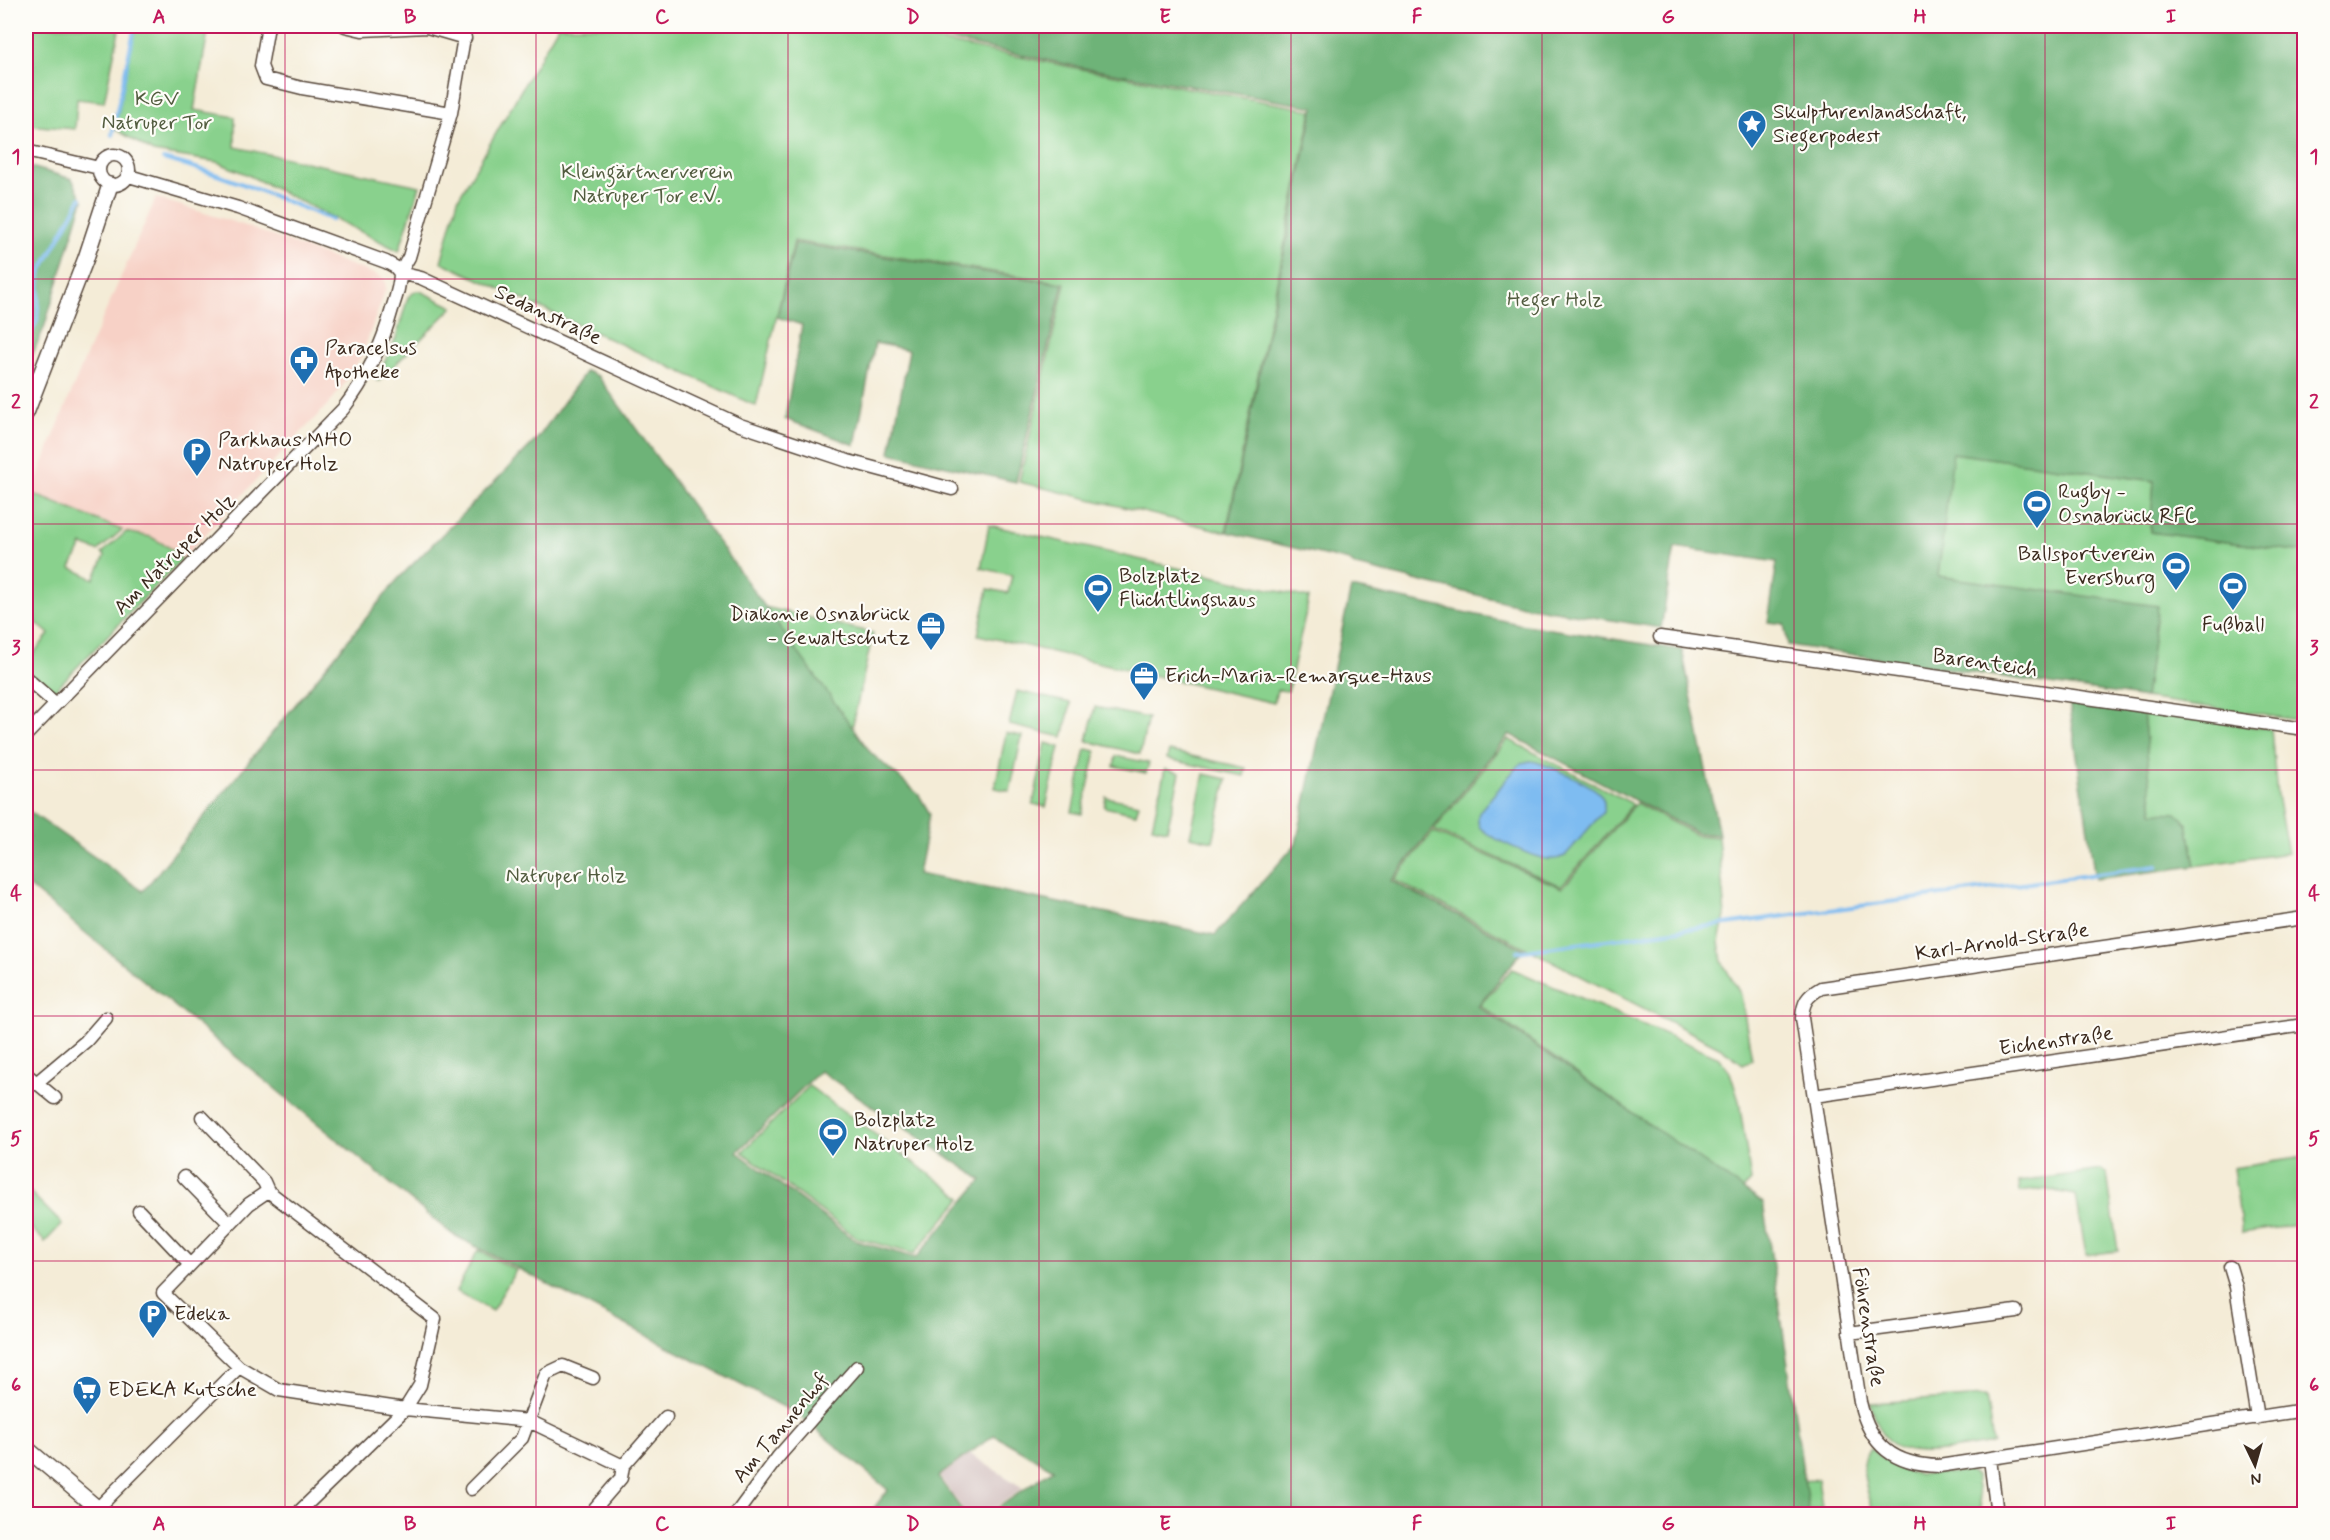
<svg xmlns="http://www.w3.org/2000/svg" width="2330" height="1540" font-family="Mynerve,sans-serif">
  <rect width="100%" height="100%" fill="#fdfcf7"/>
  <filter id="ink" filterUnits="userSpaceOnUse"><feTurbulence type="fractalNoise" baseFrequency=".0167" numOctaves="2"/><feDisplacementMap in="SourceGraphic" scale="12" xChannelSelector="R" yChannelSelector="G"/><feConvolveMatrix kernelMatrix="1 2 1 2 8 2 1 2 1" color-interpolation-filters="sRGB"/></filter>
  <filter id="wash" filterUnits="userSpaceOnUse"><feTurbulence type="fractalNoise" baseFrequency=".008" numOctaves="4" result="noise"/><feDisplacementMap in="SourceGraphic" scale="24" xChannelSelector="R" yChannelSelector="G"/><feGaussianBlur stdDeviation="1.35" result="paint"/><feColorMatrix in="noise" values="0 0 0 0 0 0 0 0 0 0 0 0 0 0 0 0 0 1.4 0 .05"/><feComposite in="paint" operator="in"/></filter>
  <g filter="url(#wash)">
    <rect width="100%" height="100%" fill="#f4ecd7"/>
    <path fill="#f7d1c6" d="M156,198L240,224L377,275L385,280L386,288L362,355L345,383L331,401L182,559L172,549L151,537L133,535L31,493L85,358Z"/>
    <path fill="#d2bfbf" d="M970,1454L1023,1488L986,1514H967L940,1477Z"/>
    <path fill="#89d18d" stroke="#627e56" stroke-width="1.5" d="M26,26H120L104,102L77,99L75,129L26,125Z
      M138,26H209L194,110L235,117V147L420,186L399,251L246,174L217,162L153,152L115,129L134,35Z
      M558,26H873L904,34L1081,69L1312,110L1226,532L1019,482L1065,283L794,241L756,406L441,262L458,199Z
      M416,291H420L453,307L379,381L376,380L396,338L408,297Z
      M1952,453L2154,481L2150,532L2304,552V721L2145,698L2157,607L1938,576Z
      M31,493L122,530L98,551L82,545L71,568L94,579L105,556L102,553L126,532L151,537L172,549L182,559L51,694L26,673V663L49,634L26,614V495Z
      M989,525L1309,598L1288,691L1277,690L1274,703L978,635L988,589L1008,593L1012,575L981,568Z
      M765,607L873,633L852,728Z
      M1017,691L1071,703L1063,737L1009,725Z
      M1095,707L1148,718L1140,754L1087,741Z
      M2143,712L2271,729L2277,796L2288,853L2195,866L2187,823L2176,814L2153,813Z
      M1006,733L1022,736L1010,791L995,788Z
      M1508,739L1633,804L1561,886L1434,830Z
      M1046,743L1060,747L1046,807L1033,804Z
      M1086,749L1096,751L1082,814L1072,812Z
      M1169,751L1246,768L1244,776L1167,759Z
      M1116,756L1149,763L1146,773L1114,766Z
      M1165,769L1180,773L1167,830L1152,827Z
      M1204,774L1227,779L1213,841L1190,836Z
      M1106,797L1139,804L1136,814L1104,807Z
      M1636,803L1696,835L1718,837L1725,916L1719,941L1722,962L1741,995L1752,1059L1743,1064L1721,1048L1394,880L1433,832L1562,888Z
      M1512,969L1717,1056L1730,1072L1739,1101L1751,1181L1742,1190L1480,1005Z
      M809,1086L962,1198L914,1254L857,1238L742,1152Z
      M2304,1157V1224L2242,1233L2233,1168Z
      M2101,1170L2107,1174L2118,1251L2086,1255L2076,1195L2043,1189L2020,1192L2019,1182Z
      M26,1188L62,1224L45,1242L26,1223Z
      M478,1250L516,1270L492,1311L456,1291Z
      M1986,1396L1993,1443C1967,1447 1913,1461 1892,1444C1879,1433 1875,1418 1871,1403Z
      M1870,1448C1904,1480 1923,1476 1967,1471L1976,1476L1982,1514H1874C1869,1494 1856,1467 1870,1448Z
      M1818,1479L1822,1508L1808,1510L1804,1481Z"/>
    <path fill="#6eb378" stroke="#546e4b" stroke-width="1.5" fill-rule="evenodd" d="M882,26H2304V552L2150,532L2154,481L1953,453L1938,576L2158,606L2145,698L1788,645L1784,624L1768,622L1777,562L1675,547L1661,628L1523,606L1356,566L1349,561L1227,532L1314,107L1084,68Z
      M31,167L72,179L83,200L44,328L26,369V233Z
      M795,243L1063,284L1016,482L890,453L909,350L875,343L855,445L785,419L802,325L777,317Z
      M586,371L598,376L871,753L919,795L930,814L918,874L1215,935L1296,844L1351,588L1519,624L1682,650L1719,835L1697,833L1509,734L1391,881L1524,949L1478,1006L1763,1203L1782,1323L1809,1514H989L1053,1469L994,1435L938,1477L965,1514H869L888,1490L799,1415L452,1234L26,884V809L143,891L398,579L538,438ZM820,1071L982,1180L916,1258L856,1241L737,1152Z
      M2069,701L2143,712L2153,812L2176,813L2187,823L2195,866L2095,879Z"/>
    <path fill="#7ebcf1" stroke="#5c7388" stroke-width="1.5" d="M1530,761C1543,762 1592,784 1600,794C1605,800 1605,806 1603,812L1565,856C1559,859 1554,860 1547,859C1535,858 1484,836 1479,826C1477,821 1478,817 1479,812L1516,768L1522,763Z"/>
    <g fill="none" stroke-linecap="round" stroke-linejoin="round">
      <path stroke="#7ebcf1" stroke-width="4" d="M112,135L135,26
        M163,159C221,173 276,197 332,220
        M26,344L37,321L40,273L81,198
        M1517,952L2157,866"/>
    </g>
  </g>
  <g filter="url(#ink)">
    <g fill="none" stroke-linecap="round" stroke-linejoin="round">
      <g stroke="#57473a" stroke-width="15">
        <path id="minor" d="M268,26L261,66L266,79L302,88L451,113
          M345,26L362,30L427,27L465,38
          M26,151L99,168
          M99 170a15 15 0 1 1 30 0a15 15 0 1 1-30 0Z
          M129,176L238,208L386,262L395,267L400,273L421,278L740,425L848,461L952,489
          M400,273L409,257L451,113L466,26
          M1660,637L2304,729
          M26,678L56,704
          M26,735L343,409C367,378 382,346 392,309C396,297 400,286 400,273
          M2304,918L1821,988C1807,996 1803,1002 1802,1018L1860,1402C1870,1446 1894,1465 1939,1466L2304,1410
          M26,1074L55,1098
          M35,1084L86,1041L106,1018
          M1814,1096L2304,1025
          M202,1117L264,1182L268,1191L435,1319L420,1385L405,1409L301,1510
          M184,1177L230,1224
          M268,1191L249,1204L163,1293L239,1367L279,1390L405,1409L529,1421L623,1466
          M139,1211L190,1265
          M2230,1267L2236,1287L2257,1418
          M1849,1333L2016,1311
          M1990,1459L1997,1514
          M471,1489L522,1438L546,1374L563,1366L593,1378
          M97,1509L239,1367
          M590,1514L621,1478L623,1466L666,1417
          M736,1514L778,1457L857,1367"/>
      </g>
      <g stroke="#57473a" stroke-width="18">
        <path id="tertiary" d="M26,413L86,258L110,185
          M26,1448L104,1514"/>
      </g>
      <use href="#minor" stroke="#fff" stroke-width="12"/>
      <use href="#tertiary" stroke="#fff" stroke-width="15"/>
    </g>
  </g>
  <path fill="none" stroke="#c2185b" stroke-width="1.5" stroke-opacity="0.55" d="M285,26V1514M536,26V1514M788,26V1514M1039,26V1514M1291,26V1514M1542,26V1514M1794,26V1514M2045,26V1514M26,279H2304M26,524H2304M26,770H2304M26,1016H2304M26,1261H2304"/>
  <defs>
    <g id="sight-pin" transform="scale(1.5)"><path d="M0 17L-7.5 6A9.5 9.5 0 1 1 7.5 6Z" fill="#1f6fb2" stroke="#fdfcf7"/><path d="M0-6L1.8-2.2L6-1.7L2.9 1.2L3.7 5.4L0 3.3L-3.7 5.4L-2.9 1.2L-6-1.7L-1.8-2.2Z" fill="#fff"/></g>
    <g id="pharmacy-pin" transform="scale(1.5)"><path d="M0 17L-7.5 6A9.5 9.5 0 1 1 7.5 6Z" fill="#1f6fb2" stroke="#fdfcf7"/><path d="M-2-6h4v4h4v4h-4v4h-4v-4h-4v-4h4Z" fill="#fff"/></g>
    <g id="parking-pin" transform="scale(1.5)"><path d="M0 17L-7.5 6A9.5 9.5 0 1 1 7.5 6Z" fill="#1f6fb2" stroke="#fdfcf7"/><path d="M-3.5-5.5H1a3.5 3.5 0 0 1 0 7H-1V5.5H-3.5ZM-1-3.4V-.6H.8a1.4 1.4 0 0 0 0-2.8Z" fill="#fff"/></g>
    <g id="stadium-pin" transform="scale(1.5)"><path d="M0 17L-7.5 6A9.5 9.5 0 1 1 7.5 6Z" fill="#1f6fb2" stroke="#fdfcf7"/><path d="M0-5a6.5 5 0 1 0 0 10a6.5 5 0 1 0 0-10ZM-3.5-1.8h7v3.6h-7Z" fill="#fff"/></g>
    <g id="office-pin" transform="scale(1.5)"><path d="M0 17L-7.5 6A9.5 9.5 0 1 1 7.5 6Z" fill="#1f6fb2" stroke="#fdfcf7"/><path d="M-6-3h4V-5.5h4V-3h4V5H-6ZM-1-4.5V-3h2v-1.5ZM-6 0V1H6V0Z" fill="#fff"/></g>
    <g id="supermarket-pin" transform="scale(1.5)"><path d="M0 17L-7.5 6A9.5 9.5 0 1 1 7.5 6Z" fill="#1f6fb2" stroke="#fdfcf7"/><path d="M-6-5.5h2.5l.6 2H6L4.5 2H-2.5L-4.4-4H-6ZM-1.5 3.2a1.3 1.3 0 1 0 .1 0ZM3 3.2a1.3 1.3 0 1 0 .1 0Z" fill="#fff"/></g>
  </defs>
  <g fill-rule="evenodd">
    <use href="#sight-pin" x="1752" y="124"/>
    <use href="#pharmacy-pin" x="304" y="360"/>
    <use href="#parking-pin" x="197" y="452"/>
    <use href="#stadium-pin" x="2037" y="504"/>
    <use href="#stadium-pin" x="2176" y="566"/>
    <use href="#stadium-pin" x="2233" y="586"/>
    <use href="#stadium-pin" x="1098" y="588"/>
    <use href="#office-pin" x="931" y="626"/>
    <use href="#office-pin" x="1144" y="676"/>
    <use href="#stadium-pin" x="833" y="1132"/>
    <use href="#parking-pin" x="153" y="1314"/>
    <use href="#supermarket-pin" x="87" y="1390"/>
  </g>
  <g text-anchor="middle" dominant-baseline="central" stroke-width="4.5" stroke-linejoin="round" paint-order="stroke">
    <g font-size="21" fill="#525c3f" stroke="#fdfcf7">
      <text x="157" y="99">KGV<tspan x="157" dy="24">Natruper Tor</tspan></text>
      <text x="647" y="172">Kleingärtnerverein<tspan x="647" dy="24">Natruper Tor e.V.</tspan></text>
      <text x="1555" y="300">Heger Holz</text>
      <text x="566" y="876">Natruper Holz</text>
    </g>
    <g font-size="21" fill="#3b2a1e" stroke="#fdfcf7" text-anchor="start">
      <text x="1773" y="112">Skulpturenlandschaft,<tspan x="1773" dy="24">Siegerpodest</tspan></text>
      <text x="325" y="348">Paracelsus<tspan x="325" dy="24">Apotheke</tspan></text>
      <text x="218" y="440">Parkhaus MHO<tspan x="218" dy="24">Natruper Holz</tspan></text>
      <text x="2058" y="492">Rugby -<tspan x="2058" dy="24">Osnabrück RFC</tspan></text>
      <text x="2155" y="554" text-anchor="end">Ballsportverein<tspan x="2155" dy="24">Eversburg</tspan></text>
      <text x="1119" y="576">Bolzplatz<tspan x="1119" dy="24">Flüchtlingshaus</tspan></text>
      <text x="910" y="614" text-anchor="end">Diakonie Osnabrück<tspan x="910" dy="24">- Gewaltschutz</tspan></text>
      <text x="2233" y="625" text-anchor="middle">Fußball</text>
      <text x="1165" y="676">Erich-Maria-Remarque-Haus</text>
      <text x="854" y="1120">Bolzplatz<tspan x="854" dy="24">Natruper Holz</tspan></text>
      <text x="174" y="1314">Edeka</text>
      <text x="108" y="1390">EDEKA Kutsche</text>
    </g>
    <g font-size="21" fill="#3b2a1e" stroke="#fdfcf7">
      <text transform="translate(548 315) rotate(25)">Sedanstraße</text>
      <text transform="translate(175 554) rotate(-45)">Am Natruper Holz</text>
      <text transform="translate(1985 663) rotate(8)">Barenteich</text>
      <text transform="translate(2002 942) rotate(-8)">Karl-Arnold-Straße</text>
      <text transform="translate(2056 1041) rotate(-8)">Eichenstraße</text>
      <text transform="translate(1868 1327) rotate(81)">Föhrenstraße</text>
      <text transform="translate(781 1428) rotate(-50)">Am Tannenhof</text>
    </g>
  </g>
  <rect width="2330" height="1540" fill="none" stroke="#fdfcf7" stroke-width="66"/>
  <g transform="translate(2255 1465) rotate(175)" stroke="#fdfcf7" stroke-width="4.5" paint-order="stroke">
  <path d="M0-4.5L10 22L0 15L-10 22Z" fill="#3b2a1e"/>
  <text y="-9" font-size="16" font-weight="bold" text-anchor="middle" fill="#3b2a1e">N</text>
  </g>
  <rect x="33" y="33" width="2264" height="1474" fill="none" stroke="#c2185b" stroke-width="2"/>
  <g font-size="20" text-anchor="middle" font-weight="bold" fill="#c2185b">
    <text x="159" y="23">A</text>
    <text x="410" y="23">B</text>
    <text x="662" y="23">C</text>
    <text x="913" y="23">D</text>
    <text x="1165" y="23">E</text>
    <text x="1417" y="23">F</text>
    <text x="1668" y="23">G</text>
    <text x="1920" y="23">H</text>
    <text x="2171" y="23">I</text>
    <text x="16" y="163">1</text>
    <text x="2314" y="163">1</text>
    <text x="16" y="408">2</text>
    <text x="2314" y="408">2</text>
    <text x="16" y="654">3</text>
    <text x="2314" y="654">3</text>
    <text x="16" y="900">4</text>
    <text x="2314" y="900">4</text>
    <text x="16" y="1145">5</text>
    <text x="2314" y="1145">5</text>
    <text x="16" y="1391">6</text>
    <text x="2314" y="1391">6</text>
    <text x="159" y="1530">A</text>
    <text x="410" y="1530">B</text>
    <text x="662" y="1530">C</text>
    <text x="913" y="1530">D</text>
    <text x="1165" y="1530">E</text>
    <text x="1417" y="1530">F</text>
    <text x="1668" y="1530">G</text>
    <text x="1920" y="1530">H</text>
    <text x="2171" y="1530">I</text>
  </g>
</svg>
